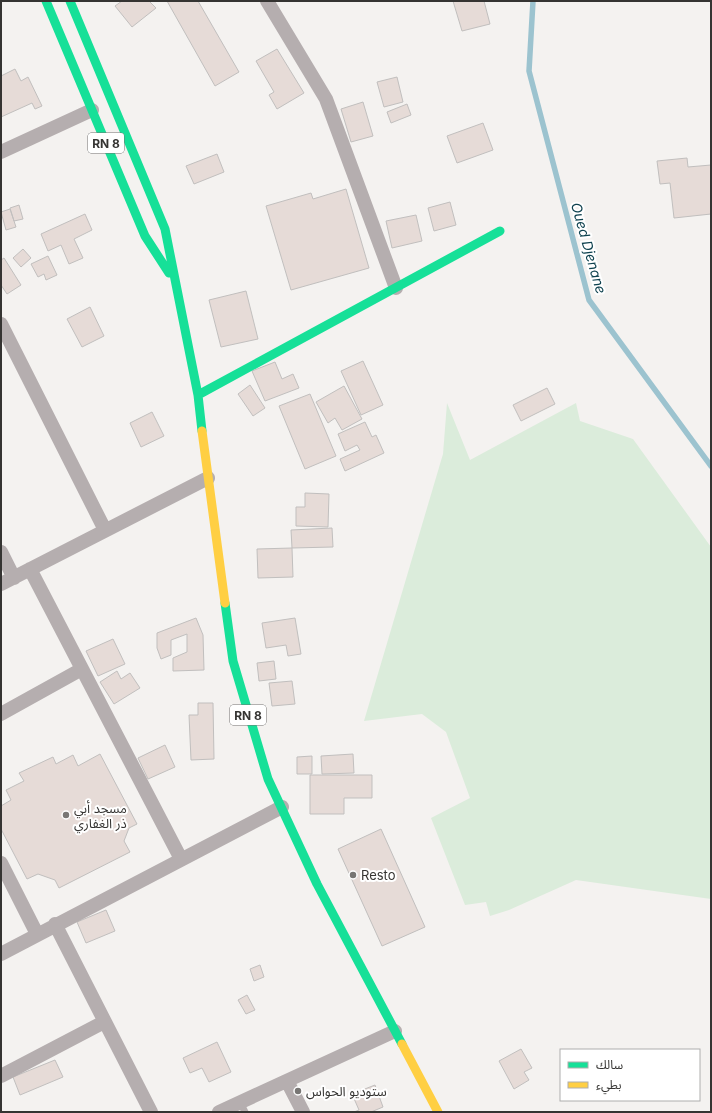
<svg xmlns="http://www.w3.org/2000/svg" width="712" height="1113" font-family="Inter,'Noto Sans Arabic',sans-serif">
  <rect width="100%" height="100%" fill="#f4f2f0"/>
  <path fill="#dbecdb" d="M447,403L470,460L576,403L580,421L633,439L711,547V899L576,880L509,910L490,916L486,902L465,905L431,818L470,798L446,732L422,714L364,721L443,454Z"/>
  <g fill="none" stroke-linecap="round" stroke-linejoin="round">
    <path stroke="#9cc3cf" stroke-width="5.5" d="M533,1L529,71L589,300L711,466"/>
  </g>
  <path fill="#e6dbd7" stroke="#c1bfbe" d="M122,1H149L156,8L132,27L115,6Z
    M167,1H198L239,72L215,86Z
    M453,1H484L490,24L462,31Z
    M277,49L304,93L277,109L269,95L274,92L256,61Z
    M15,69L21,81L28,77L42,106L35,109L32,103L1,117V76Z
    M397,77L403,102L384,107L377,82Z
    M363,102L373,136L351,142L341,109Z
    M407,104L411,115L391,123L387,112Z
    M483,123L493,150L457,163L447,136Z
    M217,154L224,172L194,184L186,166Z
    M687,158L688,167L711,165V214L674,218L670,183L660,184L657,161Z
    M346,189L369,268L291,290L266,206L311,193L313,199Z
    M450,202L456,225L434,231L428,208Z
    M19,205L23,219L14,221L10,208Z
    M10,209L16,227L6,230L1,212Z
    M85,214L92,230L74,239L83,258L69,264L61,245L48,251L41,234Z
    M416,215L422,241L392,248L386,221Z
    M23,249L31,258L21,267L13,258Z
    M48,256L57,275L46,280L44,274L38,277L31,264Z
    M4,258L21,285L7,294L1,285V260Z
    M246,291L258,339L221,347L209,300Z
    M90,307L104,336L82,347L67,319Z
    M363,361L383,405L361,415L341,371Z
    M275,362L282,379L293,374L299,388L265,401L252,371Z
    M250,385L265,408L253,416L238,394Z
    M344,386L362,419L342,430L335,418L328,423L316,402Z
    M547,388L555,404L521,421L513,405Z
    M310,394L336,456L305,469L279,406Z
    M152,412L164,436L141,447L130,423Z
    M365,422L372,437L376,435L384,453L345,471L340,459L360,450L357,445L345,451L338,434Z
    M305,493L329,494L328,527L296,526V507H305Z
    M332,528L333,547L292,548L291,530Z
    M292,548L293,577L258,578L257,549Z
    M196,618L203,635L204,670L173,671V658L187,652V634L171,640V655L161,659L157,648V633Z
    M295,618L301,654L288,656L286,645L266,648L262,623Z
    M113,639L125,664L98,676L86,651Z
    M274,661L276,679L259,681L257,663Z
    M117,671L121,679L130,673L140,688L114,704L100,682Z
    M292,681L295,704L272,706L269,683Z
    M198,703H213L214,759L191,760L189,715H198Z
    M165,745L175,767L148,779L138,758Z
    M100,754L137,824L129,828L124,841L130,852L59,888L55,880L38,874L27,879L1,829V806L11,800L6,790L24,781L19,773L53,757L56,764L73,755L78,766Z
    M353,754L354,773L322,774L321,756Z
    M312,756V774H297V757Z
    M310,775H372V798H344V814H310Z
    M381,829L425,927L382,946L338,849Z
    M106,910L115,931L86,943L77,922Z
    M260,965L264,977L254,981L250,969Z
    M247,995L255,1010L246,1014L238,1000Z
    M217,1042L231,1072L209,1082L202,1068L190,1073L183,1058Z
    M521,1049L532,1068L524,1072L529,1080L514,1089L499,1061Z
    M55,1060L63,1077L20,1095L13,1077Z
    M375,1085L383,1107L371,1112H354L359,1110L352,1094Z"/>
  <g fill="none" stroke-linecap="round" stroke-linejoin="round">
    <path stroke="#b5aeaf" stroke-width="7" d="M240,1102L245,1112"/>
    <path stroke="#b5aeaf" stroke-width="14" d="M267,1L326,99L396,288
      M1,152L92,110
      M1,324L105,530
      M1,552L14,578
      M30,569L181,859
      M1,584L208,478
      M1,714L82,669
      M1,863L37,934
      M55,924L151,1112
      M1,954L282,807
      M1,1076L104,1022
      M287,1081L303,1112
      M219,1112L395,1031"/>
    <path stroke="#16e098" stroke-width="9" d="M46,1L145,236L169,273
      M70,1L165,229L198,395L202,431
      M198,395L500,231
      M225,603L233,661L268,779L317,884L402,1044"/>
    <path stroke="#ffcf43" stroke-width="9" d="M202,431L225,603
      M402,1044L438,1112"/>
  </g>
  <g fill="#787674" stroke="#fff" stroke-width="1.5">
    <circle cx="66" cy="815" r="4"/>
    <circle cx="353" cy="875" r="4"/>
    <circle cx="298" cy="1091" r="4"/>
  </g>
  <g text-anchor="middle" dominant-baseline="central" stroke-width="4" stroke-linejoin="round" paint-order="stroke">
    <g fill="#fff" stroke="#727170" stroke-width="1">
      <rect x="88" y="133" width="36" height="20" rx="3"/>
      <rect x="230" y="705" width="36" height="20" rx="3"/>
    </g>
    <g font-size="12" font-weight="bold" fill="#353432">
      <text x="106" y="143">RN 8</text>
      <text x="248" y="715">RN 8</text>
    </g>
    <g font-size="13" fill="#353432" stroke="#fff" text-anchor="start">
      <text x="74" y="808">مسجد أبي<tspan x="74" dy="15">ذر الغفاري</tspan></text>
      <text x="361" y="875">Resto</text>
      <text x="306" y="1091">ستوديو الحواس</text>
    </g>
    <g font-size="14" font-style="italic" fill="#0f424f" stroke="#fff">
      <text transform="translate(589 248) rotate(74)">Oued Djenane</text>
    </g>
  </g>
  <rect width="712" height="1113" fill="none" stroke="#353432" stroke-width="4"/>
  <rect x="560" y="1049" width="140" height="52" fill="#ffffff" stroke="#aeaead"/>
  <rect x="568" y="1062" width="20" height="6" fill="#16e098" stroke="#aeaead"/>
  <text x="596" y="1069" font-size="12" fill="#353432">سالك</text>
  <rect x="568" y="1082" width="20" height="6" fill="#ffcf43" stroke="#aeaead"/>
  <text x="596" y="1089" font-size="12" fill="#353432">بطيء</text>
</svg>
